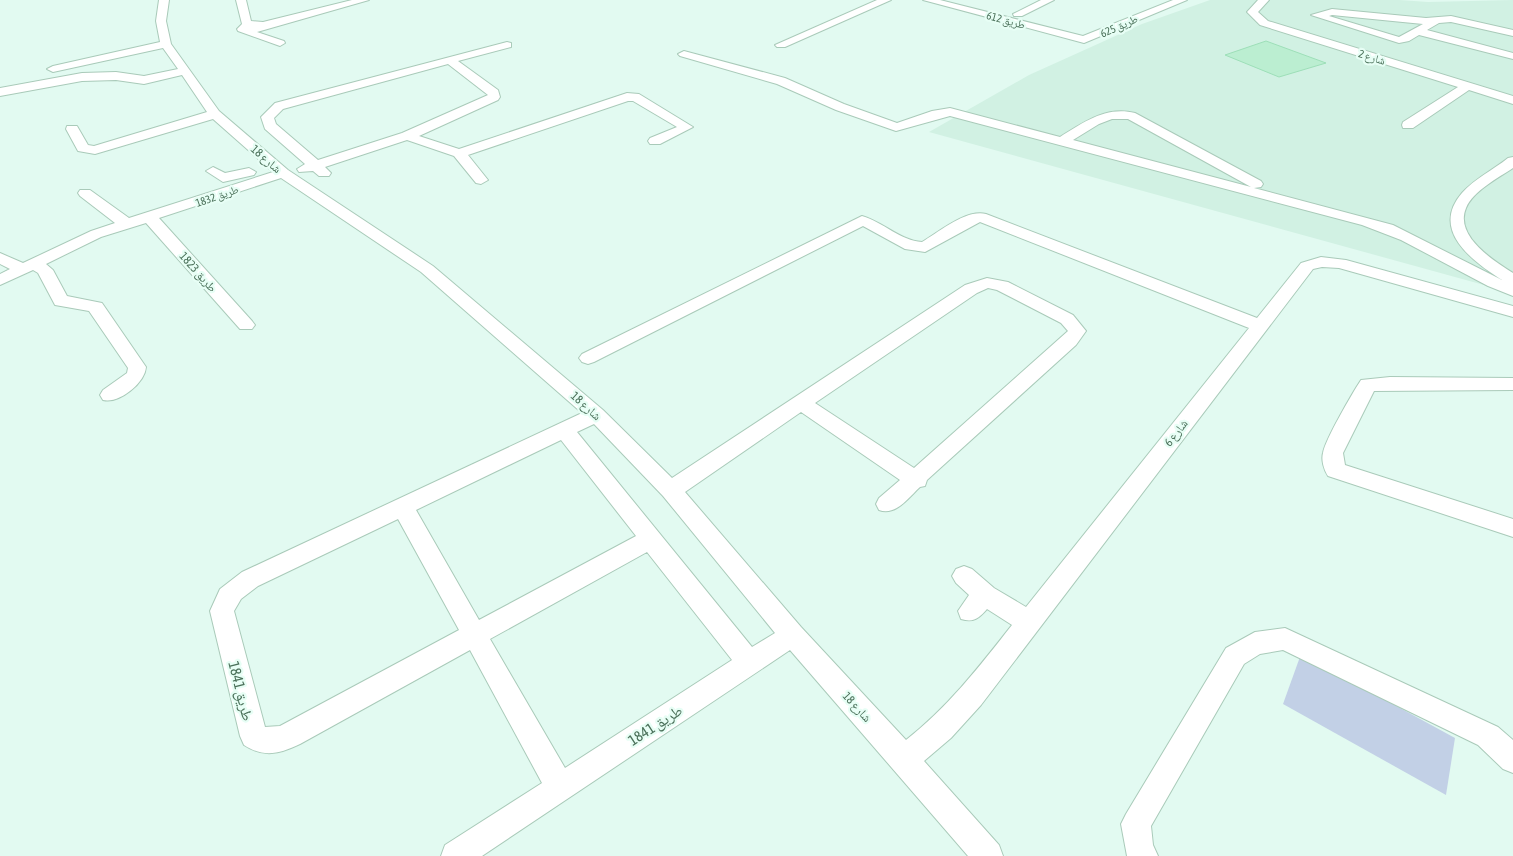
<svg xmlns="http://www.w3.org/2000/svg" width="1513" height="856" font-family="'Asap Condensed','Noto Naskh Arabic',sans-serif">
  <rect width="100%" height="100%" fill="#e2faf1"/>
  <path fill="#d1f1e3" d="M1210,0H1399L1428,2L1513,0V293L929,132L1029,75L1142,24Z"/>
  <path fill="#c2d0e6" d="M1301,654L1455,738L1446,795L1283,704Z"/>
  <path fill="#bbeed1" stroke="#9ddfb8" d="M1266,41L1326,63L1279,77L1225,55Z"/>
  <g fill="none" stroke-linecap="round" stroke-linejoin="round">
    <g stroke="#a9cab9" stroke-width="2">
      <path id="minor" d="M159,0H169L166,21L171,44L219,111L288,170L433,266L603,410L672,478L965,285L987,278L1008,282L1073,315L1086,331L1076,345L927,480L925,486L920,487C908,498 896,516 879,510L876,504L879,498L900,480L801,412L685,492L801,627L906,740C948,707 979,667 1012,625L987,609C979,618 974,623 961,619L958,611L969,595L956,583L952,576L956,569L964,566L972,569L994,588L1026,607L1249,328L980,222L925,252L905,249L863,226L594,362L588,364L582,362L579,358L582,354L862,216C883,222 901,241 922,242C939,232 966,209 986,214L1257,318L1301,263L1321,257L1346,260L1513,306V317L1339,268L1322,267L1313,269L981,705L951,738L924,761L999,845L1003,856H968L790,650L482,856H441L445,845L542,783L470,650L300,744C279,754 264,758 244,745L240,736L210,611L220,589L242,572L582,413L421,272L281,178L159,218L252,321L255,325L252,329H240L146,223L101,237L46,264L53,270L67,296L102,303L146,367C145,383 119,404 103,400L100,395L103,390L127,373L128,368L89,311L55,305L38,273L33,270L0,285V274L10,269L0,264V253L23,263L91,231L115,223L80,196L78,193L80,190H90L129,218L273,172L213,119L95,154L78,151L66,129L67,126H77L88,145L94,146L207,112L182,75L144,84L116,80L82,81L0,96V88L82,73L116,72L144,76L178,69L163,48L53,72L47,69L53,66L160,42L156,21ZM988,288L997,290L1061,323L1068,331L914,468L815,403L977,293ZM594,424L663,496L775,633L752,647L577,432ZM561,440L636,536L479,620L416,510ZM398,519L459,630L280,726L265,727L234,611L241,599L258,586ZM647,552L732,660L565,768L490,639Z
        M236,0H246L251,21L263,22L352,0H369L257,32L284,41L285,43L280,46L238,31L237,29L242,24Z
        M877,0H891L785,47H777L775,45Z
        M923,0H940L1083,36L1173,0H1187L1084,43Z
        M1041,0H1054L1022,16H1014L1013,14Z
        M1258,0H1269L1258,12L1268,21L1513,96V104L1469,90L1413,128H1403L1402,125L1403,122L1458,87L1260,25L1247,12Z
        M1332,9L1426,18L1451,16L1513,30V36L1451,22L1439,23L1427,30L1513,53V59L1419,35L1409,41L1399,43L1311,15ZM1332,15L1423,24L1399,37L1329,16Z
        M507,42L511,43V47L458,61L498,90L500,97L498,100L419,136L459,149L627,93L639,94L693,127L660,144H650L648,141L650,138L677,127L633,101H628L468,155L488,180L481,184L476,183L454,156L407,140L325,167L331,173L329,176H319L313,171L299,172L297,169L305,164L265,129L261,117L275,103ZM448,64L488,95L402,133L318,160L276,124L274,118L283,109Z
        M684,51L785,78L844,104L897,123L932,111L950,108L1060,137C1084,122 1106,106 1135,113L1261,181L1263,184L1261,187L1254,188L1393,225L1502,280C1472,261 1430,230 1462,193C1474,179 1493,170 1508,158L1513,157V168C1498,178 1473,191 1466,208C1454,236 1494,261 1513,273V296L1488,286L1401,240L1362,225L950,116L896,131L836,110L777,84L680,56L678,54ZM1112,119H1128L1251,187L1073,140L1099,124Z
        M213,167L225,173L249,168L256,172L254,175L223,182L206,171Z
        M1390,377L1513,378V390L1374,391L1343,453L1345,465L1513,519V537L1328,476C1324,470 1321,460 1323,453C1325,440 1353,392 1361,380Z
        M1285,628L1498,727L1513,740V773L1503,769L1478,745L1283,650L1260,654L1244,664L1151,826L1153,845L1158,856H1127L1121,824L1126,814L1226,648L1255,632Z"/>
    </g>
    <use href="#minor" fill="#fff" fill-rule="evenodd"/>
  </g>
  <g text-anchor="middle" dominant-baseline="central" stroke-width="4.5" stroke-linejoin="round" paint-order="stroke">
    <g font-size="11" fill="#4a7059" stroke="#e7fef5">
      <text transform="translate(1006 20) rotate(15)">طريق 612</text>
      <text transform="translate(1119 26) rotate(-24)">طريق 625</text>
      <text transform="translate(1372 57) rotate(17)">شارع 2</text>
      <text transform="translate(217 196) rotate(-19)">طريق 1832</text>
    </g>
    <g font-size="12" fill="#4a7059" stroke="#e7fef5">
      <text transform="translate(266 159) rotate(41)">شارع 18</text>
      <text transform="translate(198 272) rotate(48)">طريق 1823</text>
      <text transform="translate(586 406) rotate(42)">شارع 18</text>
      <text transform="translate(1176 433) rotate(-52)">شارع 6</text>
      <text transform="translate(857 707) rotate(48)">شارع 18</text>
    </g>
    <g font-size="15" fill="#4a7059" stroke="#e7fef5">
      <text transform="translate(241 691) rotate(76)">طريق 1841</text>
      <text transform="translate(655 725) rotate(-33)">طريق 1841</text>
    </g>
  </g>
</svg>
